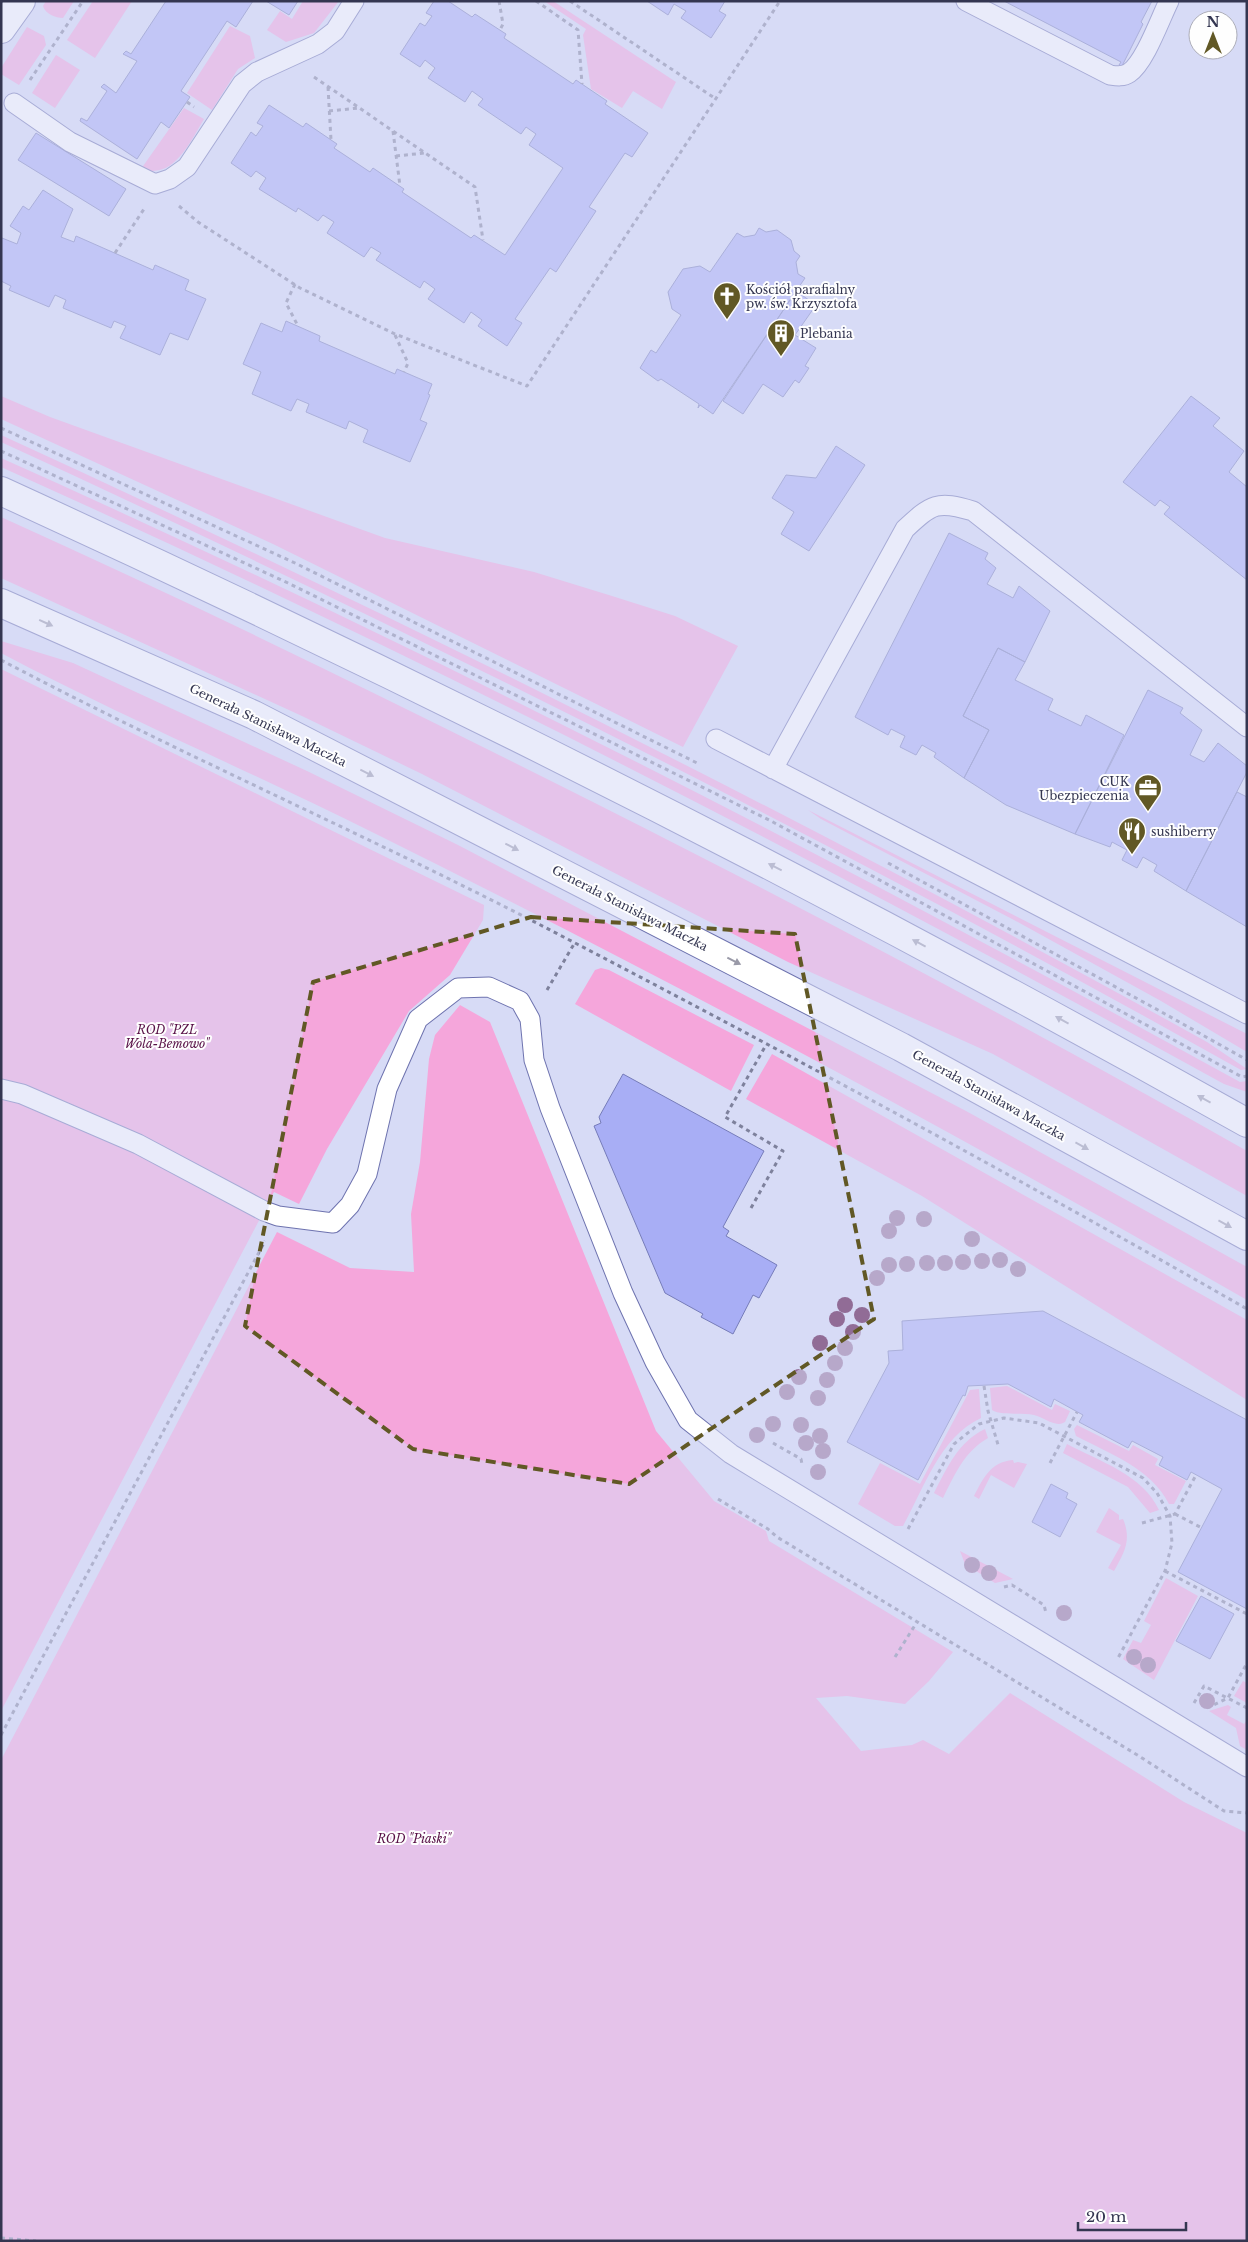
<svg xmlns="http://www.w3.org/2000/svg" width="1248" height="2242" font-family="'Libre Baskerville',serif">
  <rect width="100%" height="100%" fill="#d7dbf6"/>
  <path fill="#f5a6db" d="M46,1H74L63,18C56,18 45,14 43,6Z
    M93,1H132L95,58L67,40Z
    M303,1H339L314,33L286,42L267,30L280,11L292,19Z
    M544,1H553L676,82L662,109L633,91L622,108L591,89L583,35L586,29Z
    M230,26L250,36L255,58L238,69L212,110L187,93Z
    M27,27L44,36L46,45L19,85L1,74V68Z
    M56,55L80,70L55,108L32,93Z
    M184,108L204,119C190,142 174,180 141,169Z
    M1,396L50,417L385,538L534,572L612,596L675,616L738,646L683,747L273,544L1,419Z
    M1,435C411,623 813,823 1207,1042L1247,1069L1241,1070C837,843 423,636 1,442Z
    M1,458C424,647 835,859 1240,1082L1247,1081V1092L1224,1084C824,863 418,654 1,467Z
    M1,517C181,598 357,684 533,772C774,892 1012,1018 1247,1151V1196L993,1054L788,962L422,774L302,716L1,578Z
    M1,641L73,663L307,771L458,845L966,1111L1247,1267V1300C961,1136 671,980 376,834C252,772 124,718 1,653Z
    M1,669L484,905L483,920L450,975L409,1011L327,1149L299,1204L274,1192L1,1711Z
    M808,810L1247,1034V1052L1161,1001L1014,920L821,819Z
    M601,968L609,970L754,1045L731,1091L575,1004L595,970Z
    M460,1005L490,1022L656,1431L714,1501L766,1531L769,1541L953,1652L929,1681L905,1704L847,1696L816,1698L861,1751L912,1745L923,1740L949,1754L1010,1693L1184,1802L1247,1833V2241H1V1760L277,1232L350,1268L414,1272L411,1214L420,1162L429,1059L435,1035Z
    M772,1054L1247,1320V1400L922,1196L746,1099Z
    M1007,1386L1052,1410L1055,1404L1070,1411L1065,1422C1056,1428 1045,1418 1034,1415C1021,1412 1001,1416 992,1410L990,1388Z
    M979,1389L981,1418C940,1437 924,1488 903,1526H895L858,1504L880,1463L920,1484L970,1390Z
    M1077,1425L1129,1451L1133,1445L1158,1459L1155,1465L1186,1481L1174,1504H1169C1151,1468 1110,1454 1076,1436L1074,1429Z
    M985,1429L988,1438C964,1452 955,1474 943,1498L934,1493C947,1468 958,1442 985,1429Z
    M1067,1444C1099,1461 1143,1475 1159,1510L1150,1513L1128,1487L1063,1453Z
    M1013,1460L1014,1463L1018,1462L1027,1464L1014,1488L991,1475L979,1499L974,1496C983,1479 990,1462 1013,1460Z
    M1109,1508L1119,1515V1520L1123,1519C1132,1540 1124,1553 1114,1571L1108,1568L1121,1545L1096,1532Z
    M960,1551L1013,1579L995,1583L965,1564Z
    M1166,1578L1198,1596L1154,1680L1123,1659L1133,1640L1141,1643L1151,1625L1144,1621Z
    M1243,1681L1247,1683V1703L1234,1696Z
    M1228,1705L1231,1707L1227,1715L1244,1724L1247,1720V1750L1240,1746L1236,1728L1209,1711Z"/>
  <path fill="#a8aef5" stroke="#767cb9" d="M166,1H253L236,27L227,21L181,91L190,97L169,128L161,122L137,159L80,121L81,118L87,121L107,91L101,87L104,84L116,93L137,61L123,54L126,51L131,54Z
    M266,1H298L289,15Z
    M434,1H448L472,17L475,14L506,34L504,38L573,84L576,80L607,101L605,104L648,133L632,157L625,153L589,207L596,211L556,272L550,268L515,319L522,323L507,346L478,326L482,320L471,312L464,323L428,299L435,289L424,281L420,288L376,260L381,253L371,247L364,257L327,233L334,222L323,215L318,221L298,208L296,212L259,189L266,178L256,171L251,177L231,163L251,132L256,136L263,126L257,123L269,105L303,127L306,123L337,144L334,148L370,172L373,168L404,189L402,192L471,238L474,235L505,255L563,168L529,145L536,134L526,127L521,134L478,105L483,99L472,91L465,102L428,78L435,68L425,60L420,67L400,54L420,23L425,26L432,16L426,13Z
    M647,1H725L719,11L726,15L711,38L681,18L686,11L674,4L668,15Z
    M1004,1H1152L1141,22L1143,24L1122,66L1119,65L1121,62Z
    M36,133L126,189L109,216L18,160Z
    M43,190L73,209L61,237L74,242L76,236L153,270L155,265L189,280L185,290L206,299L188,340L170,333L160,355L120,338L126,326L114,321L111,328L63,308L66,300L55,295L49,307L9,290L11,286L1,281V240L2,238L17,244L21,233L10,226L23,206L29,210Z
    M759,228L766,232L777,230L791,240L794,251L800,256L796,262L798,274L805,278L713,414L700,405L698,408L699,404L661,379L658,381L640,368L651,350L656,353L681,315L672,309L668,292L683,269L700,266L710,272L737,233L744,237L755,235Z
    M796,291L816,305L795,335L816,348L805,366L809,368L799,383L795,380L783,397L763,384L743,414L723,401Z
    M286,321L320,336L319,341L395,374L397,369L432,384L428,394L430,395L420,420L427,423L410,462L363,442L368,430L349,421L346,429L306,412L309,404L297,399L291,411L252,394L261,372L243,364L261,323L282,332Z
    M1191,396L1220,418L1213,426L1244,451L1229,472L1247,487V580L1164,514L1170,507L1160,500L1155,506L1123,482Z
    M836,446L865,465L809,551L781,534L794,512L772,498L786,475L816,478Z
    M949,533L988,553L985,559L996,568L987,584L1013,598L1019,586L1050,611L1025,662L998,648L963,716L989,730L964,778L934,757L936,753L922,745L916,755L900,747L905,736L891,729L888,735L855,717Z
    M998,648L1025,662L1015,680L1053,699L1048,710L1081,726L1086,715L1124,735L1075,834L1006,805L964,778L989,730L963,716Z
    M1148,690L1183,708L1180,713L1202,730L1190,755L1204,762L1218,743L1247,766V772L1186,891L1154,871L1157,865L1143,857L1137,868L1122,860L1127,850L1112,842L1110,847L1075,834Z
    M1237,792L1247,797V927L1186,891Z
    M623,1074L764,1151L723,1227L729,1231L726,1236L777,1265L759,1298L753,1295L733,1334L701,1317L703,1314L665,1293L594,1126L601,1123L599,1117Z
    M1043,1311L1247,1420V1609L1178,1572L1222,1489L1191,1472L1187,1480L1159,1465L1163,1457L1132,1441L1128,1448L1079,1422L1083,1415L1054,1399L1051,1407L1008,1384L968,1386L965,1396L963,1395L918,1480L847,1442L889,1363L888,1351L903,1350L902,1321Z
    M1051,1484L1068,1493L1066,1498L1077,1504L1060,1537L1032,1522Z
    M1201,1596L1234,1614L1210,1659L1176,1641Z"/>
  <g fill="none" stroke-linecap="round" stroke-linejoin="round">
    <g stroke="#6e73af" stroke-width="21">
      <path id="service" d="M966,1L1110,75C1117,76 1123,77 1129,73C1145,62 1160,19 1169,1
        M14,103L70,142L155,184L170,179L187,167L242,84L257,72L318,44L335,31L354,1
        M716,739L1247,1014
        M773,769L905,529C932,504 937,500 973,511L1247,727
        M1,1089L22,1094L138,1144L264,1211L278,1216L333,1223L350,1205L367,1174L387,1089L418,1019L458,988L489,987L520,1001L530,1019L534,1060L550,1108L623,1293L655,1362L688,1420L731,1454L1247,1767"/>
    </g>
    <g stroke="#6e73af" stroke-width="30">
      <path id="minor" d="M1,29L21,1"/>
    </g>
    <g stroke="#6e73af" stroke-width="30">
      <path id="secondary" d="M1,491C425,685 841,895 1247,1123
        M1,603L254,715L901,1047L1247,1236"/>
    </g>
    <path stroke="#7e819c" stroke-width="3" stroke-dasharray="4 4" stroke-linecap="butt" d="M499,1L503,24L500,30
      M536,1L578,30L582,84
      M570,1L716,99
      M314,77L475,187L483,240
      M30,80L83,1
      M328,87L331,140
      M187,102L194,107
      M329,111L359,108
      M393,131L400,186
      M396,156L425,153
      M179,206L198,222L300,288L395,334L527,386L780,1
      M115,253L144,209
      M295,284L286,303L298,326
      M395,335L408,363L404,372
      M1,428L295,563L699,764
      M1,451L288,583L771,821L1242,1077L1247,1076
      M1,660C174,751 353,829 527,918C770,1044 1010,1173 1247,1309
      M888,863L1158,1010L1247,1060
      M547,990L574,944
      M751,1208L783,1151L725,1117L766,1045
      M984,1386L988,1411L999,1448
      M773,1443L801,1459L802,1464
      M1050,1463L1077,1412
      M718,1499L768,1529L777,1537L1139,1756L1224,1811L1247,1813
      M1175,1514L1202,1528
      M1142,1523L1175,1514L1196,1475
      M908,1529L954,1444L979,1424L1004,1418L1039,1423L1143,1478L1157,1493L1170,1516L1172,1543L1165,1571L1118,1658
      M1165,1571L1247,1614
      M1004,1587L1012,1585L1044,1605L1046,1613
      M895,1657L917,1622
      M1194,1703L1204,1686L1247,1708
      M1207,1708L1228,1698L1247,1663
      M1,1735L265,1241
      M1,2238L36,2241"/>
    <use href="#service" stroke="#fff" stroke-width="19"/>
    <use href="#minor" stroke="#fff" stroke-width="28"/>
    <use href="#secondary" stroke="#fff" stroke-width="28"/>
  </g>
  <g fill="#916c96">
    <circle cx="897" cy="1218" r="8"/>
    <circle cx="924" cy="1219" r="8"/>
    <circle cx="889" cy="1231" r="8"/>
    <circle cx="972" cy="1239" r="8"/>
    <circle cx="1000" cy="1260" r="8"/>
    <circle cx="982" cy="1261" r="8"/>
    <circle cx="963" cy="1262" r="8"/>
    <circle cx="927" cy="1263" r="8"/>
    <circle cx="945" cy="1263" r="8"/>
    <circle cx="907" cy="1264" r="8"/>
    <circle cx="889" cy="1265" r="8"/>
    <circle cx="1018" cy="1269" r="8"/>
    <circle cx="877" cy="1278" r="8"/>
    <circle cx="845" cy="1305" r="8"/>
    <circle cx="862" cy="1315" r="8"/>
    <circle cx="837" cy="1319" r="8"/>
    <circle cx="853" cy="1332" r="8"/>
    <circle cx="820" cy="1343" r="8"/>
    <circle cx="845" cy="1348" r="8"/>
    <circle cx="835" cy="1363" r="8"/>
    <circle cx="799" cy="1377" r="8"/>
    <circle cx="827" cy="1380" r="8"/>
    <circle cx="787" cy="1392" r="8"/>
    <circle cx="818" cy="1398" r="8"/>
    <circle cx="773" cy="1424" r="8"/>
    <circle cx="801" cy="1425" r="8"/>
    <circle cx="757" cy="1435" r="8"/>
    <circle cx="820" cy="1436" r="8"/>
    <circle cx="806" cy="1443" r="8"/>
    <circle cx="823" cy="1451" r="8"/>
    <circle cx="818" cy="1472" r="8"/>
    <circle cx="972" cy="1565" r="8"/>
    <circle cx="989" cy="1573" r="8"/>
    <circle cx="1064" cy="1613" r="8"/>
    <circle cx="1134" cy="1657" r="8"/>
    <circle cx="1148" cy="1665" r="8"/>
    <circle cx="1207" cy="1701" r="8"/>
  </g>
  <defs><path id="oneway-solid" d="M-6-.8H1V-3.2L6.5 0L1 3.2V.8H-6Z" transform="scale(1.25)"/></defs>
  <g fill="#9a9aa8">
    <use href="#oneway-solid" transform="translate(46 623) rotate(24)"/>
    <use href="#oneway-solid" transform="translate(367 773) rotate(27)"/>
    <use href="#oneway-solid" transform="translate(512 847) rotate(27)"/>
    <use href="#oneway-solid" transform="translate(775 867) rotate(-153)"/>
    <use href="#oneway-solid" transform="translate(919 943) rotate(-152)"/>
    <use href="#oneway-solid" transform="translate(734 961) rotate(27)"/>
    <use href="#oneway-solid" transform="translate(1062 1020) rotate(-151)"/>
    <use href="#oneway-solid" transform="translate(1204 1099) rotate(-151)"/>
    <use href="#oneway-solid" transform="translate(1082 1146) rotate(29)"/>
    <use href="#oneway-solid" transform="translate(1225 1224) rotate(29)"/>
  </g>
  <path d="M0 0H1248V2242H0ZM531,917L795,934L874,1319L629,1484L413,1449L245,1326L313,982Z" fill="#d7dbf6" fill-opacity=".55" fill-rule="evenodd"/>
  <path fill="none" stroke="#615825" stroke-width="4" stroke-dasharray="10 6" stroke-linejoin="round" d="M531,917L795,934L874,1319L629,1484L413,1449L245,1326L313,982Z"/>
  <defs>
    <g id="church-pin" transform="scale(1.4375)"><path d="M0 17L-7.5 6A9.5 9.5 0 1 1 7.5 6Z" fill="#615825" stroke="#fefefe"/><path d="M-1.2-6h2.4v3.5h3.3v2.4h-3.3V6h-2.4V-.1h-3.3v-2.4h3.3Z" fill="#fff"/></g>
    <g id="building-pin" transform="scale(1.4375)"><path d="M0 17L-7.5 6A9.5 9.5 0 1 1 7.5 6Z" fill="#615825" stroke="#fefefe"/><path d="M-4-6H4V6H1V3H-1V6H-4ZM-2.5-4.3h1.7v1.8h-1.7ZM.8-4.3h1.7v1.8H.8ZM-2.5-1h1.7V.8h-1.7ZM.8-1h1.7V.8H.8Z" fill="#fff"/></g>
    <g id="office-pin" transform="scale(1.4375)"><path d="M0 17L-7.5 6A9.5 9.5 0 1 1 7.5 6Z" fill="#615825" stroke="#fefefe"/><path d="M-6-3h4V-5.5h4V-3h4V5H-6ZM-1-4.5V-3h2v-1.5ZM-6 0V1H6V0Z" fill="#fff"/></g>
    <g id="restaurant-pin" transform="scale(1.4375)"><path d="M0 17L-7.5 6A9.5 9.5 0 1 1 7.5 6Z" fill="#615825" stroke="#fefefe"/><path d="M-5-6h1v4h1v-4h1v4h1v-4h1v5L-1.5 .5V6h-2V.5L-5-1ZM5-6V6H3V1.5H1.5Q1.5-4 5-6Z" fill="#fff"/></g>
  </defs>
  <g fill-rule="evenodd">
    <use href="#church-pin" x="727" y="296"/>
    <use href="#building-pin" x="781" y="333"/>
    <use href="#office-pin" x="1148" y="788"/>
    <use href="#restaurant-pin" x="1132" y="831"/>
  </g>
  <g text-anchor="middle" dominant-baseline="central" stroke-width="4" stroke-linejoin="round" paint-order="stroke">
    <g font-size="12" fill="#343651" stroke="#fefefe" text-anchor="start">
      <text x="746" y="289">Kościół parafialny<tspan x="746" dy="14">pw. św. Krzysztofa</tspan></text>
      <text x="800" y="333">Plebania</text>
      <text x="1129" y="781" text-anchor="end">CUK<tspan x="1129" dy="14">Ubezpieczenia</tspan></text>
      <text x="1151" y="831">sushiberry</text>
    </g>
    <g font-size="12" fill="#343651" stroke="#fefefe">
      <text transform="translate(268 725) rotate(26)">Generała Stanisława Maczka</text>
      <text transform="translate(630 908) rotate(27)">Generała Stanisława Maczka</text>
      <text transform="translate(989 1095) rotate(29)">Generała Stanisława Maczka</text>
    </g>
    <g font-size="12" font-style="italic" fill="#581147" stroke="#fefefe">
      <text x="167" y="1029">ROD "PZL<tspan x="167" dy="14">Wola-Bemowo"</tspan></text>
      <text x="414" y="1838">ROD "Piaski"</text>
    </g>
  </g>
  <rect width="1248" height="2242" fill="none" stroke="#343651" stroke-width="5"/>
  <g transform="translate(1213 35)"><circle r="24" fill="#fefefe" stroke="#adaeb9"/>
  <path d="M0-4L9 19L0 12L-9 19Z" fill="#615825"/>
  <text y="-8" font-size="14" font-weight="bold" text-anchor="middle" fill="#343651">N</text>
  </g>
  <path d="M1078 2222v8h108v-8" fill="none" stroke="#343651" stroke-width="2.5"/>
  <text x="1086" y="2222" font-size="15" fill="#343651" stroke="#fefefe" stroke-width="4" paint-order="stroke">20 m</text>
</svg>
